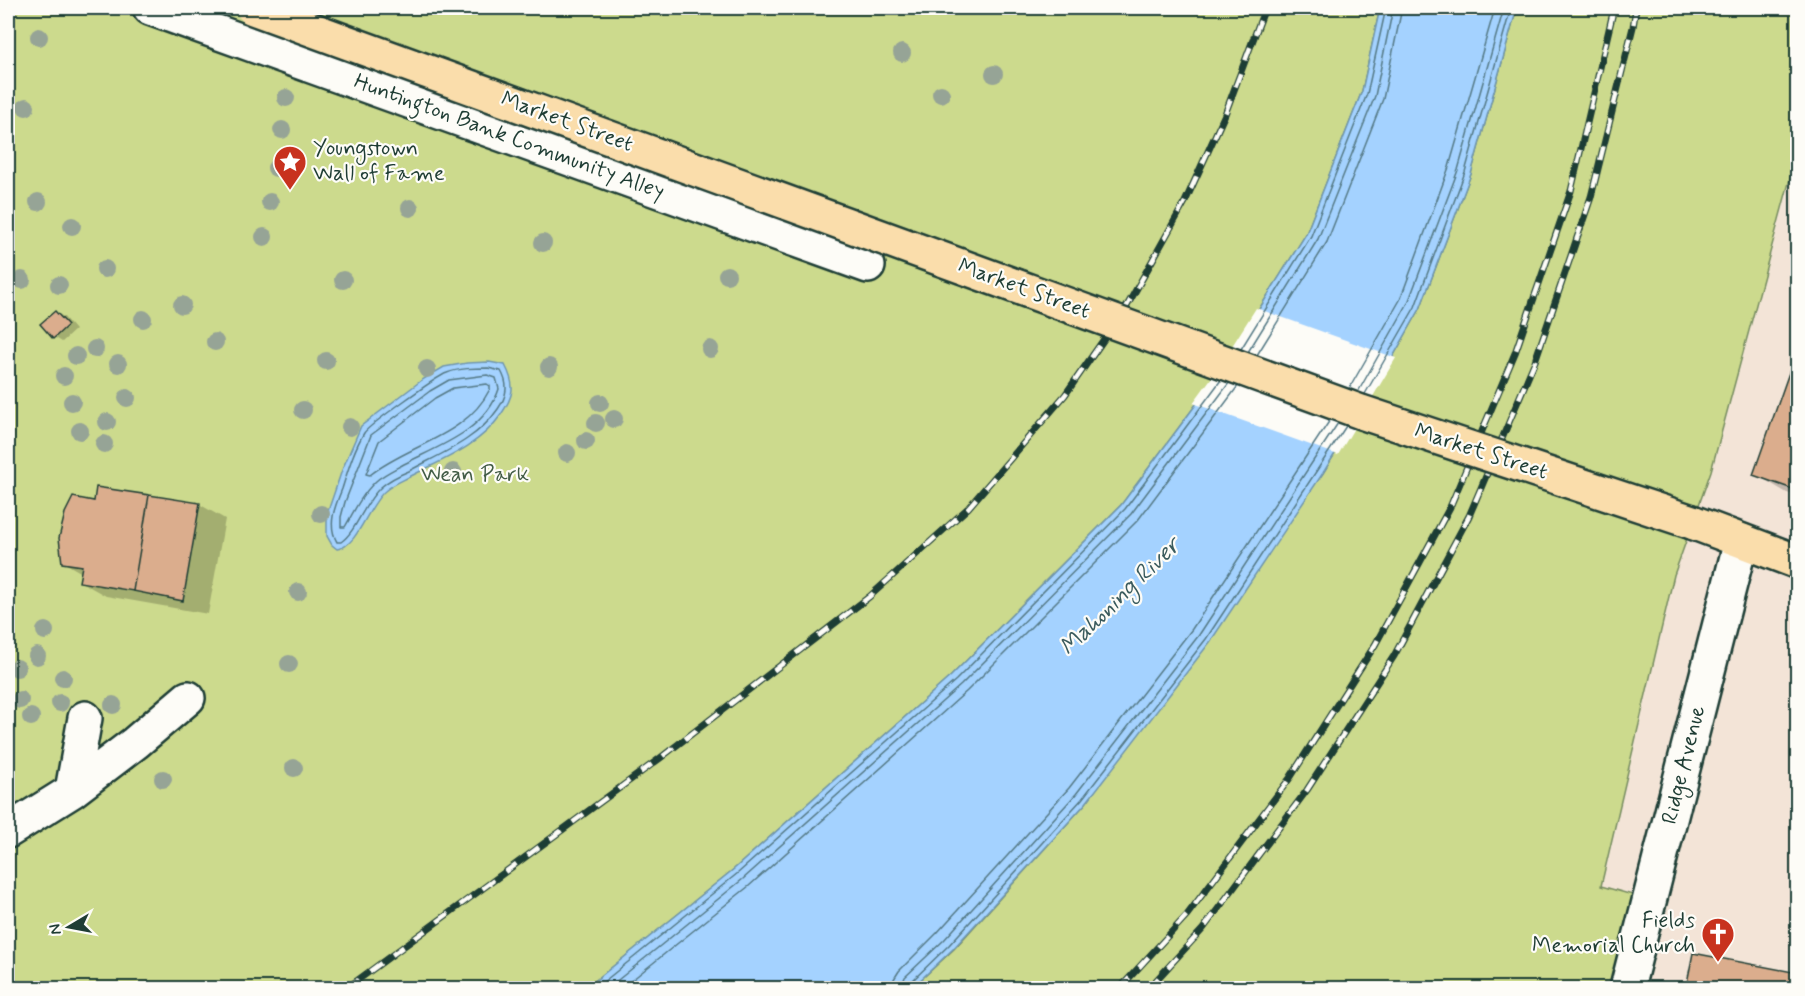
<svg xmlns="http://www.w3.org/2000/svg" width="1805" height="996" font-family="Mynerve,sans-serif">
  <rect width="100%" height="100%" fill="#fdfcf7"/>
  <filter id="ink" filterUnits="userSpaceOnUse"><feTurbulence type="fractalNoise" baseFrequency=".0167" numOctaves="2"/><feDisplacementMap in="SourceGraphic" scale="12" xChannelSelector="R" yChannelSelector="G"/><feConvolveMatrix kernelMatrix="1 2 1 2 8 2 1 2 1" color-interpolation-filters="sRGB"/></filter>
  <g filter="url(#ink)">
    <path fill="#f3e4d7" d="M1797,153V988H1627L1601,886L1674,575L1711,471Z"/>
    <path fill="#ccda8d" stroke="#768c60" stroke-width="1.5" d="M8,8H1380L1362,91L1306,234L1218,375L1121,505L951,676L734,869L586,988H8Z
      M1517,8H1797V153L1711,471L1674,575L1601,886L1650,900L1627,988H912L954,949L1086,803L1323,473L1373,392L1420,309L1471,174Z"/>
    <path fill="#a4d2ff" stroke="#6f96ae" stroke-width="1.5" d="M1380,8H1517L1471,174L1420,309L1373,392L1323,473L1210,642L1086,803L953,949L912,988H586L734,869L951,676L1121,505L1218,375L1306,234L1362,91Z
      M489,362L505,365C516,386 514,396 500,416C480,445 444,459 413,475C404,480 393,484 385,491C368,505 358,547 337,549L332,545L327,536V514L342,470L361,426L422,380L444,367L467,363Z"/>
    <path fill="#fdfcf7" d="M1256,308L1396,358L1338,455L1193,403L1215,373Z"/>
    <path fill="#0003" d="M56,313L64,317L75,330L62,342L54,337Z
      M1798,351V496L1787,493L1755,474Z
      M95,503L199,504L225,519L208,614L106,596L81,582L82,573L63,562Z
      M1694,955L1798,974V988H1688Z"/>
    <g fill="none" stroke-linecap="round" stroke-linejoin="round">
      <path stroke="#547985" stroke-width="1.5" d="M1241,349L1311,236L1367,94L1386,8
        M1248,352L1318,239L1375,96L1393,8
        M1257,355L1327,242L1383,99L1402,8
        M488,368L501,371C509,385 507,396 498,409C477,440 440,454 409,471C399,475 389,480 381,487C364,502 357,531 341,542H337C327,525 335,506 342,489C348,470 354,449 364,433C369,425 436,377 447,373C459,368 475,368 488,368Z
        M487,375L496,378L499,389C486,430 439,446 404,464C395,469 384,474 376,481C362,494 354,511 345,527H341V517L345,502L371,435L430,391L449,380Z
        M487,384L490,386V389C466,437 409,444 370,475L366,474L379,441L435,398L453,388Z
        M1349,389L1400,300L1449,167L1495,8
        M1358,392L1408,303L1458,170L1504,8
        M1365,394L1415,307L1465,172L1511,8
        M596,988L738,873L956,680L1125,509L1221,380
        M608,988L743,879L961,685L1131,514L1229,383
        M622,988L749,886L967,691L1138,520L1238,386
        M892,988L894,979L899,971L937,933L1069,788L1192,629L1330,420
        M901,988L905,977L944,940L1076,794L1199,635L1338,423
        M909,988L911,982L949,945L1082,799L1206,639L1346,426"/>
    </g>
    <path fill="#dbad8d" stroke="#1f3d34" stroke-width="1.5" d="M55,311L68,325L53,339L40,324Z
      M1798,347V491L1753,475Z
      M96,487L149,495L133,591L79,582L82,566L62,563L59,538L65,513L73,497L94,501Z
      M149,495L200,503L183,601L133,591Z
      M1693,953L1798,973L1797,988H1686Z"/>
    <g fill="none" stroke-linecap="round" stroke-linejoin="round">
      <g stroke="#1f3d34" stroke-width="38">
        <path id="minor" d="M150,8L868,266
          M72,791L85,718
          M8,831L72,791L135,743L188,698
          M1627,988L1741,541"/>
      </g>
      <g stroke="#1f3d34" stroke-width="38">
        <path id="major" d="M1692,522L1798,562"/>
      </g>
      <use href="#minor" stroke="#fdfcf7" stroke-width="33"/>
      <use href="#major" stroke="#faddab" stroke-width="33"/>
      <g stroke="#1f3d34" stroke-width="7">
        <path id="rail" d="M347,988L659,759L869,597L968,508L1065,395L1127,306L1185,202L1225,114L1265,8
          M1120,988L1187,915L1290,778L1375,645L1450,507L1515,353L1571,191L1614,8
          M1149,988L1203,929L1307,790L1394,656L1469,516L1535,361L1591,197L1633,27L1636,8"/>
      </g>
      <use href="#rail" stroke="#fdfcf7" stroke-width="4.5" stroke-dasharray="14" stroke-linecap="butt"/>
      <g stroke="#1f3d34" stroke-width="38" stroke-linecap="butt">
        <path id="major-bridge" d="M253,8L1361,412L1692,522"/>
      </g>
      <use href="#major-bridge" stroke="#faddab" stroke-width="33"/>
    </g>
    <g fill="#96a496">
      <circle cx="39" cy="37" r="9"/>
      <circle cx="902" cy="53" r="9"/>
      <circle cx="994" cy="74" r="9"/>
      <circle cx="941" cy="94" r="9"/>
      <circle cx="286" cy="98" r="9"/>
      <circle cx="26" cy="107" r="9"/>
      <circle cx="282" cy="130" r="9"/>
      <circle cx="276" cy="168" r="9"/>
      <circle cx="38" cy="202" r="9"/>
      <circle cx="270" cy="202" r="9"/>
      <circle cx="410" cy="208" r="9"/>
      <circle cx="72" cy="226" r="9"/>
      <circle cx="264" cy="237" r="9"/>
      <circle cx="543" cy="243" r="9"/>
      <circle cx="105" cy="269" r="9"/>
      <circle cx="727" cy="275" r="9"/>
      <circle cx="22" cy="280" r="9"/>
      <circle cx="343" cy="280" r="9"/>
      <circle cx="59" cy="285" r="9"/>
      <circle cx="182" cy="305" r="9"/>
      <circle cx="143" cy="319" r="9"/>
      <circle cx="215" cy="342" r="9"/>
      <circle cx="95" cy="349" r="9"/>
      <circle cx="710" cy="349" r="9"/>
      <circle cx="76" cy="356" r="9"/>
      <circle cx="326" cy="361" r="9"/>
      <circle cx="118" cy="364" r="9"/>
      <circle cx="549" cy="367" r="9"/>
      <circle cx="427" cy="369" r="9"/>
      <circle cx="64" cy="376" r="9"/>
      <circle cx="127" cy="398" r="9"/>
      <circle cx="72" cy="402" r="9"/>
      <circle cx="600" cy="403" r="9"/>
      <circle cx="303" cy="410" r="9"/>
      <circle cx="614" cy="419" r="9"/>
      <circle cx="107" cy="422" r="9"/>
      <circle cx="596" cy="423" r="9"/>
      <circle cx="350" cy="427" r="9"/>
      <circle cx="80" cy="431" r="9"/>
      <circle cx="586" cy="441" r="9"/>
      <circle cx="104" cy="444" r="9"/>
      <circle cx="567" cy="453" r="9"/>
      <circle cx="453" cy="472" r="9"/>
      <circle cx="321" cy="514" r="9"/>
      <circle cx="298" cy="592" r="9"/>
      <circle cx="45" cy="631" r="9"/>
      <circle cx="37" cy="656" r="9"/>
      <circle cx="289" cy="664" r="9"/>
      <circle cx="17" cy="668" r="9"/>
      <circle cx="63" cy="678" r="9"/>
      <circle cx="20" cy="700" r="9"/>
      <circle cx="60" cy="703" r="9"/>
      <circle cx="113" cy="705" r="9"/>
      <circle cx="31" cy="717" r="9"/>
      <circle cx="294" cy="768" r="9"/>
      <circle cx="163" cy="779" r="9"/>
    </g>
  </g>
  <defs>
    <g id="sight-pin" transform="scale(1.725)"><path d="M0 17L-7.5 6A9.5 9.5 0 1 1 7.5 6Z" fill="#c8321e" stroke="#fdfcf7"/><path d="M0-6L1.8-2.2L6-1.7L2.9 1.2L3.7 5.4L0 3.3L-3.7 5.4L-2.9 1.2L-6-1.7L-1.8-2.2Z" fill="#fff"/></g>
    <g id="church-pin" transform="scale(1.725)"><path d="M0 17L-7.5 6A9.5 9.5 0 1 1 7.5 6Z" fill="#c8321e" stroke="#fdfcf7"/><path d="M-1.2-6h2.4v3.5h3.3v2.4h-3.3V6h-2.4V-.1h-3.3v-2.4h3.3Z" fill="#fff"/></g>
  </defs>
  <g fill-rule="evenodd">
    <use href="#sight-pin" x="290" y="162"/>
    <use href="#church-pin" x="1718" y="934"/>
  </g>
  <g text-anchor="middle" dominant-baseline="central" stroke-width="4.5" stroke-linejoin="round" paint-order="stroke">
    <g font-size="22" fill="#1f3d34" stroke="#fdfcf7">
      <text transform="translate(567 122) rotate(20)">Market Street</text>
      <text transform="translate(509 137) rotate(20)">Huntington Bank Community Alley</text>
      <text transform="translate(1024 289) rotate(20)">Market Street</text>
      <text transform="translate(1481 452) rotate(18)">Market Street</text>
      <text transform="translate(1684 765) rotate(-76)">Ridge Avenue</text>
    </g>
    <g font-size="22" fill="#1f3d34" stroke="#fdfcf7" text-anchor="start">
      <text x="313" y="149">Youngstown<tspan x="313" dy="25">Wall of Fame</tspan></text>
      <text x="1695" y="921" text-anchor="end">Fields<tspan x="1695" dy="25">Memorial Church</tspan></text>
    </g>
    <g font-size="22" fill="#425c46" stroke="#fdfcf7">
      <text x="475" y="475">Wean Park</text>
    </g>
    <g font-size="24" font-style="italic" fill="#3a5b5d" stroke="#fdfcf7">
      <text transform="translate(1120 597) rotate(-44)">Mahoning River</text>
    </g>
  </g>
  <rect width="1805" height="996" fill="none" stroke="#fdfcf7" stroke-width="30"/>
  <rect x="15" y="15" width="1775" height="966" fill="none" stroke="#1f3d34" stroke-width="2" filter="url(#ink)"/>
  <g transform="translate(69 927) rotate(260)" stroke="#fdfcf7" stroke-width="4.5" paint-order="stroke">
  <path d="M0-4.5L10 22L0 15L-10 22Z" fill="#1f3d34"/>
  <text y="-9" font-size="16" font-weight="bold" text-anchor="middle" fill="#1f3d34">N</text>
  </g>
</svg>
